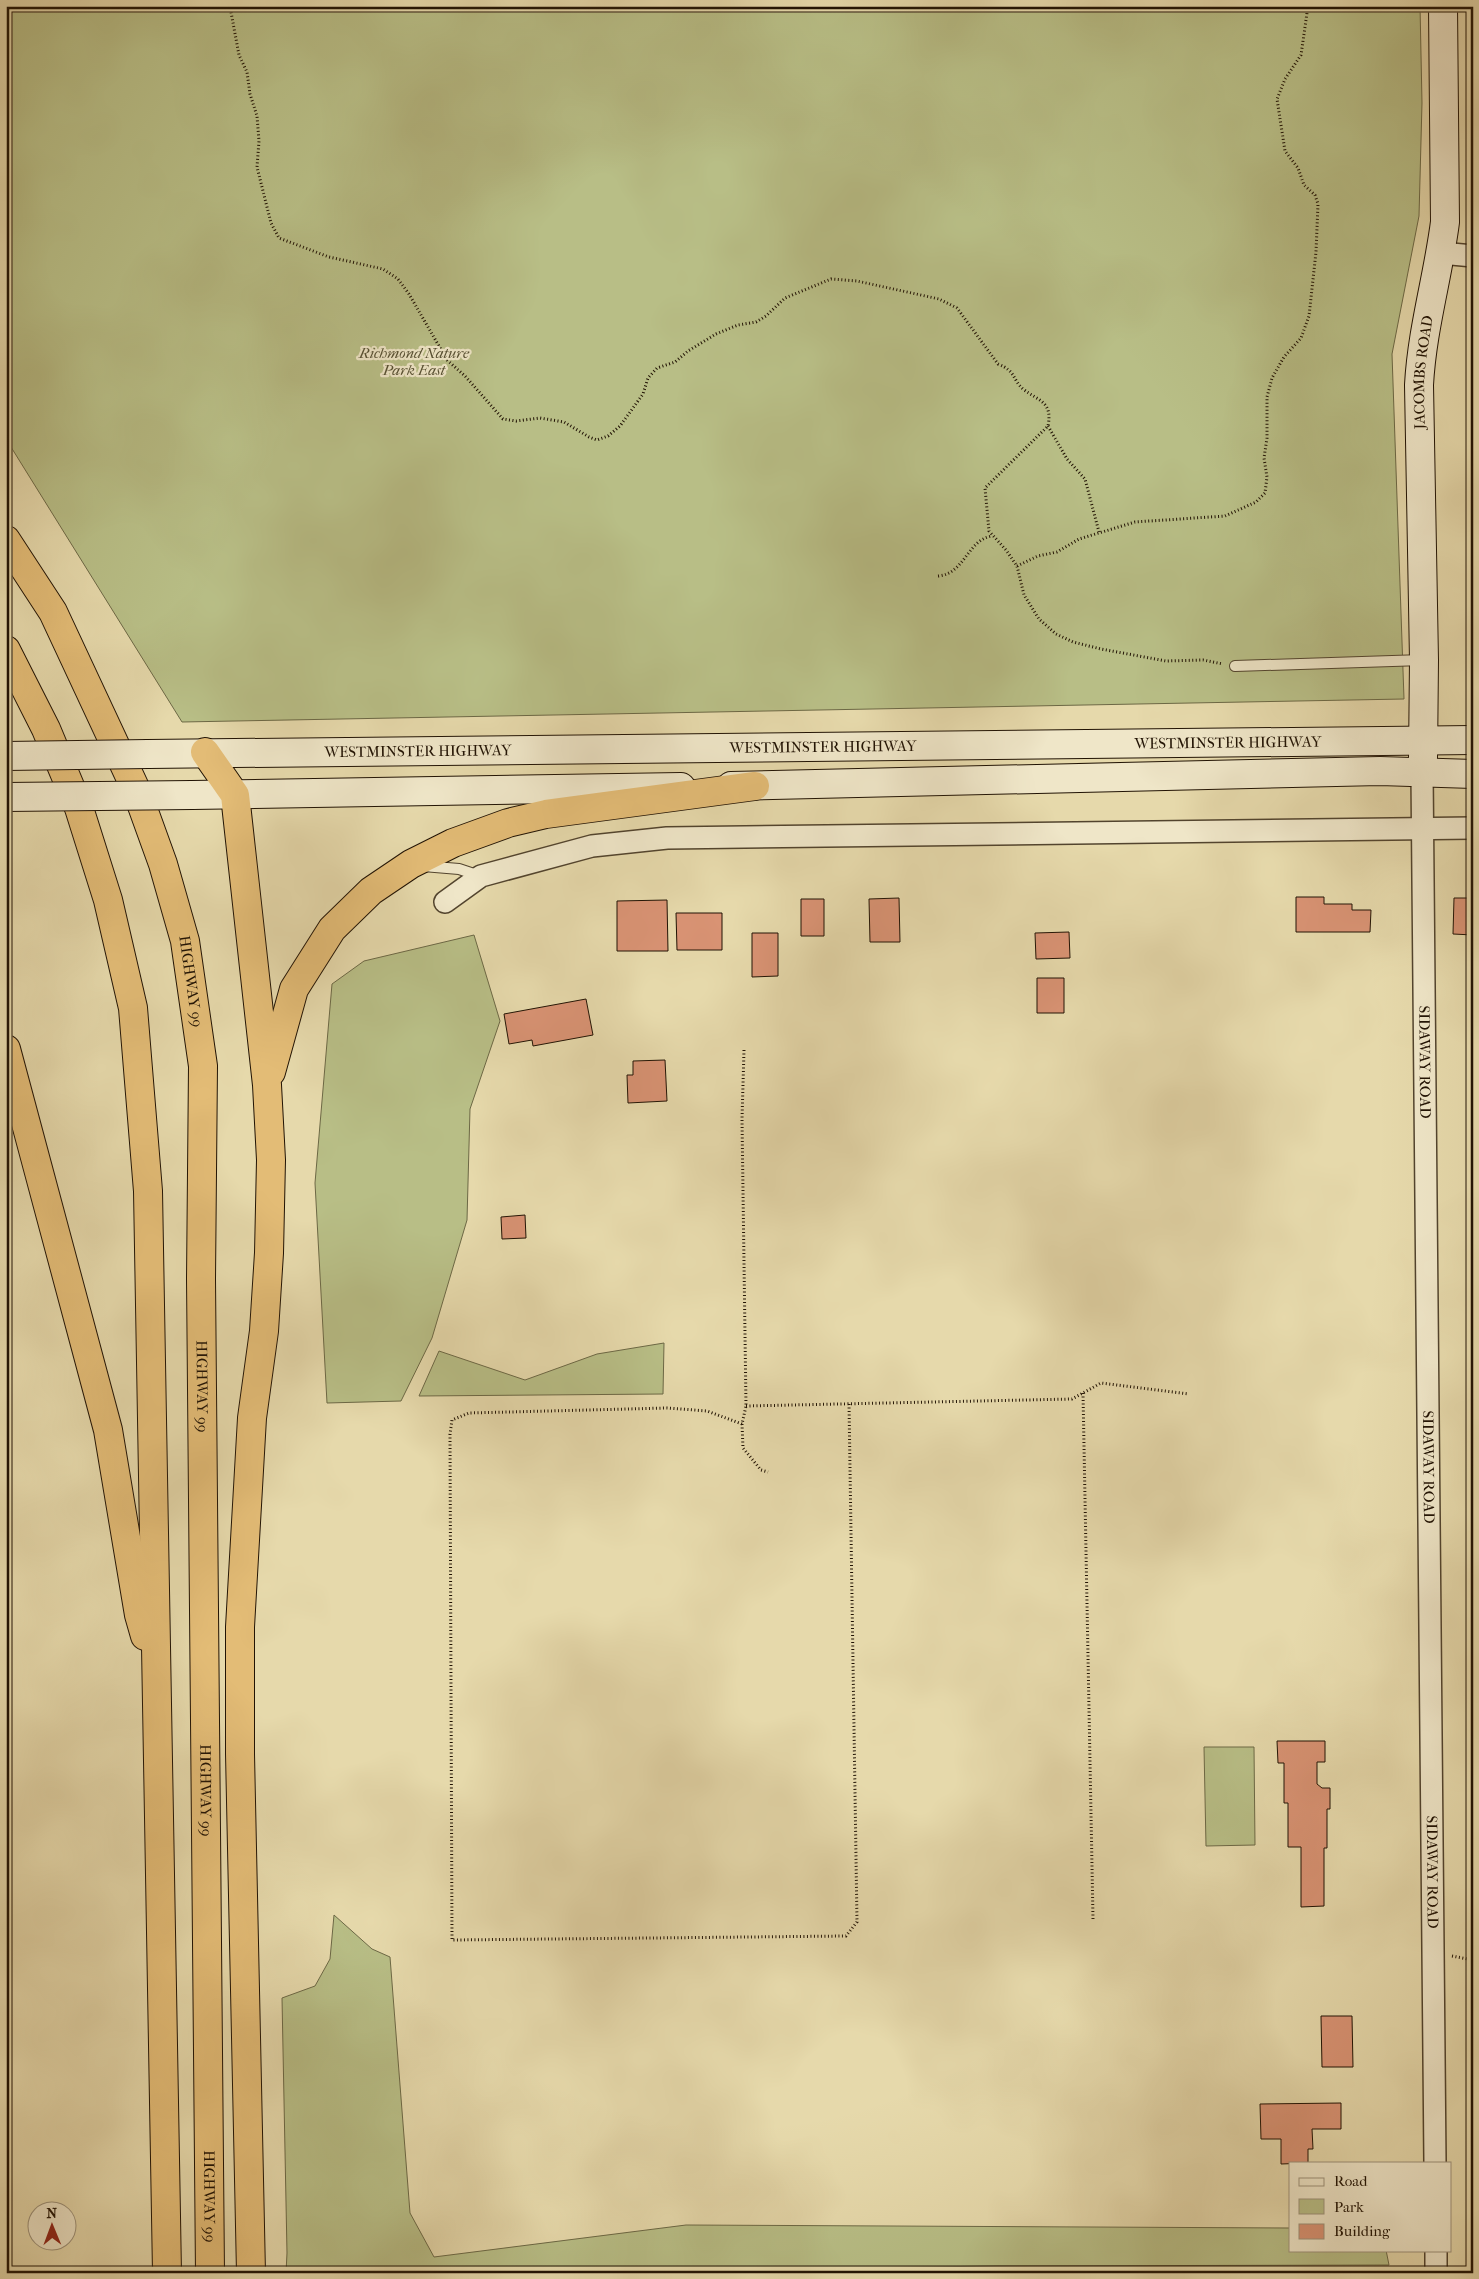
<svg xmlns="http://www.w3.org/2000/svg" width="1479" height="2279" font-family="'IM FELL French Canon',serif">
  <rect width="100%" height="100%" fill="#e6d9ab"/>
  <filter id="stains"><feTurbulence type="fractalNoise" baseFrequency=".004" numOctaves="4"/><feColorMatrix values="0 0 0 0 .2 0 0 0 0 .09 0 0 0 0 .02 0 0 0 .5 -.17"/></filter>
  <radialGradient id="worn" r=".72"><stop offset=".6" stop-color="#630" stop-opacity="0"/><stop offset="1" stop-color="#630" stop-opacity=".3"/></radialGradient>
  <path fill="#b8be86" stroke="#6c6845" d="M6,6H1420L1422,103L1419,216L1392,354L1404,699L182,722L6,439Z
    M474,935L500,1021L470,1109L467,1220L432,1338L401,1401L327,1403L315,1183L332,984L364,961Z
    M664,1343L663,1394L419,1396L439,1351L525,1380L597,1354Z
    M1204,1747H1254L1255,1845L1206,1846Z
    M334,1915L372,1949L390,1957L410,2213L434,2257L686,2225L1290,2228V2250H1386L1389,2265L996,2266L701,2270L687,2273H286L287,2253L282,1998L315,1986L330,1959Z"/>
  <path fill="#d99374" stroke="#211304" d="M1296,897H1324V904H1352V910H1371L1370,932H1296Z
    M899,898L900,942H870L869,899Z
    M1454,898H1473V935L1453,934Z
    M801,899H824V936H801Z
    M667,900L668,951H617V901Z
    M676,913H722V950H677Z
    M1069,932L1070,958L1036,959L1035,933Z
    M752,933H778V976L752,977Z
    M1037,978H1064V1013H1037Z
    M586,999L593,1035L533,1046L532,1040L509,1044L504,1014Z
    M665,1060L667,1101L628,1103L627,1075H633V1061Z
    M525,1215L526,1238L502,1239L501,1217Z
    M1277,1741H1325V1762H1317V1784L1322,1788H1330V1809H1327V1848H1324V1906L1301,1907V1847H1288V1803H1284V1763H1278Z
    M1321,2016H1352L1353,2067H1322Z
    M1341,2103V2129H1312L1313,2149H1308V2163L1281,2164V2139H1261L1260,2104Z"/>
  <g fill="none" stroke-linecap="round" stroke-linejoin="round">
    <g stroke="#52442e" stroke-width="12">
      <path id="lane" d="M1235,666L1423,660
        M423,866L459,869L480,876"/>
    </g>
    <g stroke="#52442e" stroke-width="24">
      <g id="street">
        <path d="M1441,253L1473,256"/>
        <path id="s1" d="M1422,772L1435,2163"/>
        <path d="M445,902L481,876L592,846L667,838L1473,828"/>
        <path d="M1436,2250V2273"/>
      </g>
    </g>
    <g stroke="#211304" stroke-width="30">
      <g id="secondary">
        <path id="s2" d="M148,754L1473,740"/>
        <path id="s3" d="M1423,758L1424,660L1419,385C1422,329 1438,277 1445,222L1443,6"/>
        <path d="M731,786L1380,771L1473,774"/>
        <path d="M192,795L681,787"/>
      </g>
    </g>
    <g stroke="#211304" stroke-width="30">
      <g id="highway">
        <path id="s4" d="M6,540L53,612L137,792L163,864L185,941L203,1066L201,1279L210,2273"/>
        <path d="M6,650L46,729L79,808L108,900L133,1008L148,1191L167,2273"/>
        <path d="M205,752L235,795L267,1085L271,1160L269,1253L264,1331L252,1418L240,1627V1754L251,2273"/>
        <path d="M6,1049L108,1430L139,1615L145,1636"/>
        <path d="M271,1072L294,989L332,929L371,891L411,864L453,843L508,823L546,814L755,786"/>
      </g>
    </g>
    <path stroke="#211304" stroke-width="3" stroke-dasharray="1 2.5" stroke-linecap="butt" d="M228,6L231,12L239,55L247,72L250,94L257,116L259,141L257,167L271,223L279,238L329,257L383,269L398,279L409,294L447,360L465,376L503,419L516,421L540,418L564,422L589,437L597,440L608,436L620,426L633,408L643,394L648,378L657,368L675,362L688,351L716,334L738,325L756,322L766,316L785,298L831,279L857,281L939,299L957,308L998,364C1016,371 1012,379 1023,389C1038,401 1053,401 1048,426L985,488L989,531L1006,550L1017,566L1024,595L1039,619L1056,634L1073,642L1101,649L1166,661L1203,660L1223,664
      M1048,426L1067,459L1085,479L1099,532
      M1017,566L1038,556L1057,552L1079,539L1135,522L1225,516L1256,502L1265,493L1267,477L1264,458L1267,438V397L1272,378L1284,357L1301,338L1309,316L1316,252L1318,204L1315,195L1304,185L1298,168L1285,151L1277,99L1285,79L1301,55L1307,13L1310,6
      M938,576C965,574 967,540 992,536
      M744,1050L742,1119L746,1406L742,1424L743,1448L761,1470L768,1472
      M1083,1393L1093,1919
      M746,1406L1072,1399L1101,1383L1189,1394
      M742,1424L707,1411L667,1408L469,1413L452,1420L450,1434L452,1940L846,1936L857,1922L849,1403
      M1452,1956L1473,1960"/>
    <use href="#lane" stroke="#efe6c8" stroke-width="10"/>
    <use href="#street" stroke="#efe6c8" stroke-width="21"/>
    <use href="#secondary" stroke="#efe6c8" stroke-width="28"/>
    <use href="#highway" stroke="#e3bc76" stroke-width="28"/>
    <g stroke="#211304" stroke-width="30" stroke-linecap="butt">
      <path id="secondary-bridge" d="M6,756L148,754
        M6,797L192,795"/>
    </g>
    <use href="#secondary-bridge" stroke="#efe6c8" stroke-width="28"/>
  </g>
  <g text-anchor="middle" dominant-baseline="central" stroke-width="4.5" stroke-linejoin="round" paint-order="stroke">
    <g font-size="15" font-style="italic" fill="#564f32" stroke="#efe6c8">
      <text x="414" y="353">Richmond Nature<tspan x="414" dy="17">Park East</tspan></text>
    </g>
    <g font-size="15" fill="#211304" stroke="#efe6c8">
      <text stroke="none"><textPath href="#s3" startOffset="386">JACOMBS ROAD</textPath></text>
      <text stroke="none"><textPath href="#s2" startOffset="1080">WESTMINSTER HIGHWAY</textPath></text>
      <text stroke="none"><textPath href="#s2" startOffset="675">WESTMINSTER HIGHWAY</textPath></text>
      <text stroke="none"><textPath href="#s2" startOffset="270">WESTMINSTER HIGHWAY</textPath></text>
      <text stroke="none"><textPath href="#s4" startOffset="482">HIGHWAY 99</textPath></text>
      <text stroke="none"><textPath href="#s1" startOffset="290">SIDAWAY ROAD</textPath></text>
      <text stroke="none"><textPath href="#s4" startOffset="888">HIGHWAY 99</textPath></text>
      <text stroke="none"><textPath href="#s1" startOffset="695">SIDAWAY ROAD</textPath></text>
      <text stroke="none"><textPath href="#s4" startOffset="1292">HIGHWAY 99</textPath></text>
      <text stroke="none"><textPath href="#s1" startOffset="1100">SIDAWAY ROAD</textPath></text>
      <text stroke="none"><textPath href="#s4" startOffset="1698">HIGHWAY 99</textPath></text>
    </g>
  </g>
  <rect width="1479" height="2279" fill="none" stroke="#e6d9ab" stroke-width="25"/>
  <rect x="8" y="8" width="1464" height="2264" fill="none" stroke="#211304" stroke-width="2.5"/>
  <rect x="12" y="12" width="1454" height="2254" fill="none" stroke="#211304"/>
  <rect x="1289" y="2162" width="162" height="90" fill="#efe6c8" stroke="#9d927a"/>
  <rect x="1299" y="2178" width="25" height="8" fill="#efe6c8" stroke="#9d927a"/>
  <text x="1334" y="2186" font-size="15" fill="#211304">Road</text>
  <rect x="1299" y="2199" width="25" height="15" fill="#b8be86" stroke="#9d927a"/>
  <text x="1334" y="2212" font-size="15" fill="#211304">Park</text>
  <rect x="1299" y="2224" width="25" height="15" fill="#d99374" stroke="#9d927a"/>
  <text x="1334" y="2236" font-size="15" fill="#211304">Building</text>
  <g transform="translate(52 2226) rotate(359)"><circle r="24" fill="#efe6c8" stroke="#9d927a"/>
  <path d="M0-4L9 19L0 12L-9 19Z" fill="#8f2418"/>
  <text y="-8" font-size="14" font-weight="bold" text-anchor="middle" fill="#211304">N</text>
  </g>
  <rect width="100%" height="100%" filter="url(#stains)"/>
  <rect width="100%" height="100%" fill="url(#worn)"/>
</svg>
